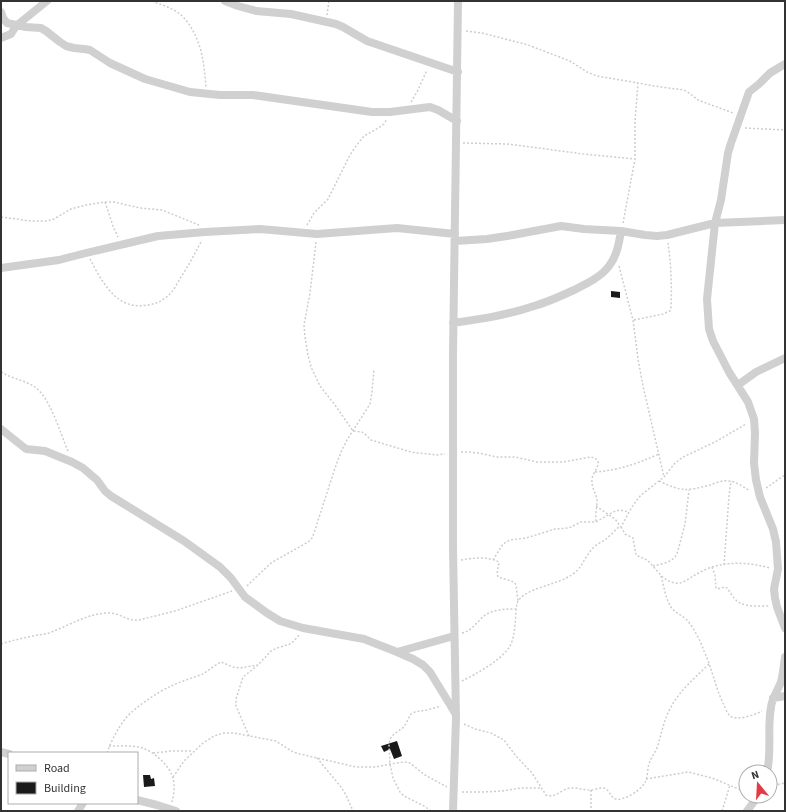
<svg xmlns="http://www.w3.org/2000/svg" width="786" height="812" font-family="'Source Sans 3',sans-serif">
  <rect width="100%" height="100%" fill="#fff"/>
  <path fill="#1a1a1a" d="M611,291L620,292V298L611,297Z
    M397,741L402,756L394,759L390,749L384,752L381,746Z
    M143,775H150L151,779L154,778L155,786L144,787Z"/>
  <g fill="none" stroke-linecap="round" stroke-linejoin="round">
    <path stroke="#cdcdcd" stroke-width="1.5" stroke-dasharray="2 2" stroke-linecap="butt" d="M152,1C162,5 173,8 181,15C185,18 189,24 192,29C203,48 204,66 206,87
      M327,15L329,1
      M466,31L482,33L528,45L570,61L587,72L597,76L638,83L654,86L684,90L689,93L698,100L733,113
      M411,102L417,92L427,70
      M745,128L785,130
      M463,143L507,144L546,149L583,154L635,159
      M105,202L113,226L118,237
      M1,217L31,221H47L54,219L71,209L86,205L105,202H114L140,208L162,210L199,225
      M623,223L635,159V121L638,83
      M307,225L314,213L328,199L350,155L356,146L364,136L380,127L384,124L387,119
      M316,242L310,293L304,325L305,337L308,355L311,367L320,386L335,405L353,431L362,432L365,434L371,440L411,452L436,455L445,454
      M90,259C102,282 117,311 147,305C157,304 164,300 171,293C175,288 178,282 181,277C189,265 195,253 202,240
      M619,266L633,320L638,359L643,386L664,477
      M634,320L663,314L670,311L671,308C672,286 671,265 668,243
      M1,372C4,373 6,375 9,376C18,380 28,382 35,387C51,399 60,433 68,451
      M461,452H469L478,453L497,457H515L537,462H563L591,457L595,458L598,461C599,468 593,472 592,479C591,487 596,493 597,500C597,508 595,515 596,522
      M595,472C620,470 636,464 659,454
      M659,481C682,492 686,491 710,485C715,483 722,480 728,481C736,481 743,487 750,491
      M766,488L780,478L785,475
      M596,506L615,519L620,526L621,527L629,512L636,501L641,495L664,477L675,463L683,457L715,442L746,424
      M621,527L625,534L633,538L636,555C640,557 643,558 647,560C656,568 662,581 675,583C682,585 689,578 695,575C700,572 706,569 712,567C732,561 751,563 770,568
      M461,560C473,558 488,556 499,562L497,574L498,577L514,582L516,585L518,601
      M493,560L503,544L510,540L526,538L555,529L569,528L581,522H596L613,512L620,510L629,512
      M724,565L729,496L731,481
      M653,566C661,564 672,563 677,554L685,524L689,490
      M712,567L715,575L716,588L717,589L725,587L727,588C731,593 734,600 740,603C747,607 761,606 769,606
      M661,576C664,586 665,597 670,605C673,612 680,614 686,619C694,628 700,640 704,651C712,668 715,687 724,705C725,708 727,713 730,716C737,721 755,715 762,711
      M247,586L253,580L271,563L308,542L312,538L314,533L335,468L341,452L347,440L370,404L372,392L374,369
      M462,633C473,631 478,619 487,614C496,609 506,609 516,609
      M1,644C10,641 19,639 28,637C35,635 42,635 49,633C68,626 86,614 107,613C120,612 127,622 139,620L175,611L232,591
      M462,681C476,674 502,660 510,646C516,635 515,616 517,603C523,589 554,585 566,578C583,570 582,560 593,548C597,544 602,542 606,539C611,535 615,530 620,526
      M464,724L475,729L491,733L504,740L516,756L532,773L546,795C554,798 559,792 566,789C573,786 582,790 590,790C594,790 598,788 602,788C611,787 609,802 621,799C629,797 639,791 644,784C648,779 647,770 649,764C651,757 656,752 658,745C662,732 664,719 671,707C680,690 695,678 709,664
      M249,736L236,706V699L243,677L258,665L271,651L277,648L290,644L294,641L299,635
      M109,746C120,746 132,745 143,748C155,753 169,765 173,778C175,785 174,795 172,802
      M107,753C111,741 118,728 126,718C135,707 158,692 171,686C181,681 193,678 203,674C209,670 215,665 221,662L233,667L240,668L258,665
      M153,753L172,751H193
      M317,758L341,787L346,795L353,811
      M173,777L184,761L203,743L214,736L224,733H234L276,741L293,752L300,754L356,767H376L390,764L405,762L410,763L425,775L447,787
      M646,779L688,772L712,778L746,792
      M770,786L785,783
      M591,790V811
      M462,792H483L502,791L521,788H541
      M431,811L424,806L404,796L400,792L393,778L390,764L389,745L390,739L394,734L404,727L411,714L415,712L427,710L441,706
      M722,811L730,785"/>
    <path stroke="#d0d0d0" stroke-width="8" d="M225,1L238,6L256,11L291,14L336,24L343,27L367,41L458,72
      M1,12L3,18L7,23L26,27L41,28L46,31L60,42L66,46L74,48L84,49L90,50L110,63L145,79L190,92L220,95H253L372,112H390L430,107L438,110L457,121
      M1,38L11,34L16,26L47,1
      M785,64L770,73L759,84L749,92L731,143L728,153L721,200L715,223L707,299L709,329L713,341L729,372L748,402L754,419L755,433L754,463L756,480L760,497L773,529L776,542L778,569L774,589L775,598L777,607L785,628
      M455,241L487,239L507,236L561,226L584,229L621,231L645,235L657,236L667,235L715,223L785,220
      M1,268L59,260L86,253L158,236L205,232L260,229L317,234L397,228L455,234
      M453,323C481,319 508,315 534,306C548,302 561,296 574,290C586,284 601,277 609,266C617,256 619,243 621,231
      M738,385L756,372L785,358
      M1,429L26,449L45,451L72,462L83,468L97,480L105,491L111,496L184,541L220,567L231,578L245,597L267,613L280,621L303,628L364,639L397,652L413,659L423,665L430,672L449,703L455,713
      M397,652L454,636
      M773,698L785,696
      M1,752L9,754
      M767,772C772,751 767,729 771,707C772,698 778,690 781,682C783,674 784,665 785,657
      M137,800L157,805L176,811
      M78,811L83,803
      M453,811L456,718L453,548V355L458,1
      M747,811L758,796"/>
  </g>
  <rect width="786" height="812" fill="none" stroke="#333333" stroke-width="4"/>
  <rect x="8" y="752" width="130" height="52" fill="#ffffff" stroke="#adadad"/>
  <rect x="16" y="765" width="20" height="6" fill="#d0d0d0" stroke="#adadad"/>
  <text x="44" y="772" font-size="12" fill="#333333">Road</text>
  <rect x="16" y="782" width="20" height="12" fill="#1a1a1a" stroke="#adadad"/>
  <text x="44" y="792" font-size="12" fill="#333333">Building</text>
  <g transform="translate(758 784) rotate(342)"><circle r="19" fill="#ffffff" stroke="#adadad"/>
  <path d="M0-3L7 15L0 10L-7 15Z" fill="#e63946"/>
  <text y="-6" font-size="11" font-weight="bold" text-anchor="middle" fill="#333333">N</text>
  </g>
</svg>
